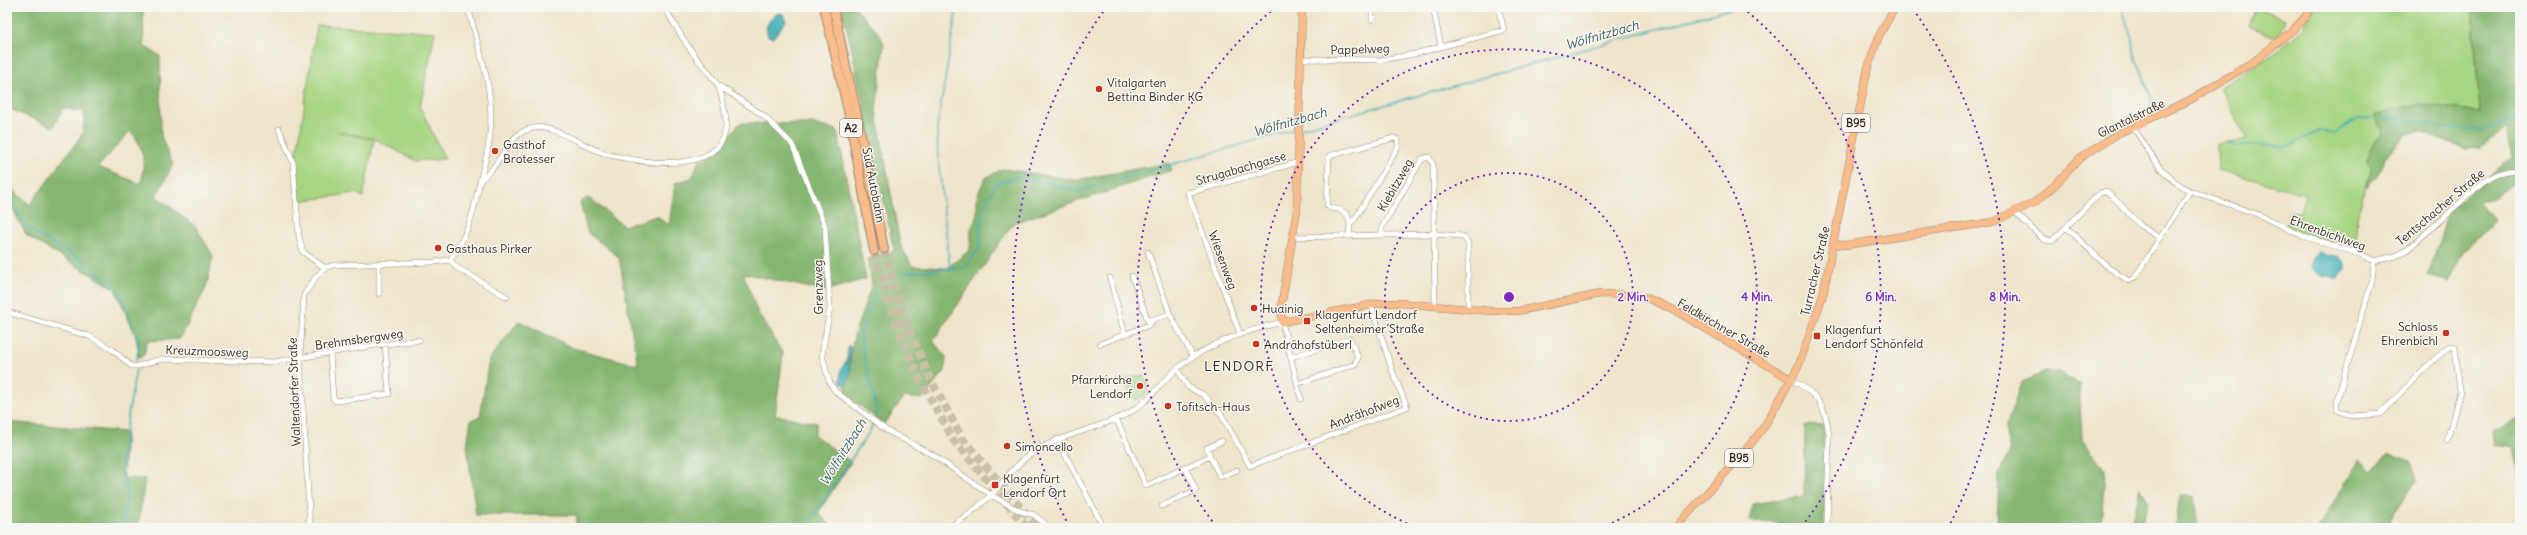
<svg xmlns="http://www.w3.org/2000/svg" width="2527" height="535" font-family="Delius,sans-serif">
  <rect width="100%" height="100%" fill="#f6f6f2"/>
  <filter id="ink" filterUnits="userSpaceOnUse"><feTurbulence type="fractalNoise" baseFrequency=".025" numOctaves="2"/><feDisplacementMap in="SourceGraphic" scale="8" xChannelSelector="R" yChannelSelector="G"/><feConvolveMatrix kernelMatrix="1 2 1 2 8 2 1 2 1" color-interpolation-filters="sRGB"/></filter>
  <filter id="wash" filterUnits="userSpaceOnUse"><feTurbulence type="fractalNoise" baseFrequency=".012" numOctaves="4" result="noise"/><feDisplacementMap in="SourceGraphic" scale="16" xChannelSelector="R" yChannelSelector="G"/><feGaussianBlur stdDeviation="0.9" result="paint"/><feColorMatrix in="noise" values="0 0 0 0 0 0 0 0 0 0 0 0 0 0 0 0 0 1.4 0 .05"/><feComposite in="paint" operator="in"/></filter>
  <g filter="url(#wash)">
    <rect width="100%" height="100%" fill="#efe4ca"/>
    <path fill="#a7d582" stroke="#718050" d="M2255,7L2285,19L2278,38L2248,26Z
      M2314,7H2472L2480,112L2420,104L2373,143L2367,160L2371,170L2357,217L2355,246L2351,248L2300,233L2286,226L2290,213H2300L2305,194L2218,170L2217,144L2247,139L2220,87C2249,69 2304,41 2314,7Z
      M317,25L435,32L420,107L445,159L416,161L373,138L339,132L374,140L363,197L356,193L300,201L296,160Z
      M1134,376H1144L1148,384L1146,395L1136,400L1130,395L1125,380Z"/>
    <path fill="#85b670" stroke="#607047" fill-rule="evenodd" d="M7,7H143L144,46L160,56L161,136L173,165L156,196L196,227L213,256L206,288L180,339L147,341L144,355L139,357L136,336L115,289L27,236L7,199V185L30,205L83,133L84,112L63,108L53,127L7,108ZM130,131C145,146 145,164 141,184L98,167Z
      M840,7H855L880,35L884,44L876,110L900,244L912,266L947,268L970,250L971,229L977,218V196L985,178L1003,169L1076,180L1169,163L1172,170L1013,223L933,341L946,357L945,371L922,399L904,397L884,424L845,394L854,336L872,284L867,259L894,251L848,32Z
      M2472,7H2520V177L2495,198L2478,201L2494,221L2463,252L2449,283L2428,276L2449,210L2511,158L2506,129L2480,148L2465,149L2422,131L2406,134L2385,158L2382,168L2367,188L2371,170L2367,160L2373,143L2382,133L2375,114L2420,104L2480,112Z
      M740,123L812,124L837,130L866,279L824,291L743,273L758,313L783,354L775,415L817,423L814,435L851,462L818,513L833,528H576L577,515H476L467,446L471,420L480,417L489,359L519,321L573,348L638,365L619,257L588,233L580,203L587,198L592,200L624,226L657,216L669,225L675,183L692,178L699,161L711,156Z
      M2046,372H2060L2079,384L2082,440L2105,468L2101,528H1997L1999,473L2010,452L2005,428L2022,382Z
      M2520,418V479L2514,448L2495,445L2493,431Z
      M7,422L126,432L123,478L145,479L138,528H7Z
      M1805,425L1824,426V527L1750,521L1752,504L1804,496Z
      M2390,454L2412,461L2417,480L2392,516L2388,528H2318L2359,460L2370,470Z
      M2140,486L2148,501L2141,528H2132Z
      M2179,496H2194L2198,528H2174Z"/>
    <path fill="#3cadb6" stroke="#3c6c6a" d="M778,13L783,14L786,21L773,38L768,36L766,27L771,18Z
      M2319,252L2340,257L2345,263V270L2338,278C2325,278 2319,277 2311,267L2313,258Z
      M848,345L851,347L849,364L851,371L846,386L840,382L841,370L847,359Z"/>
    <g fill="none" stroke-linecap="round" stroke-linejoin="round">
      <path stroke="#3cadb6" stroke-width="1.5" d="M2122,7L2135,50L2136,60L2141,69L2153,105
        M2382,116C2393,120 2402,119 2413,121C2438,127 2466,134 2492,128C2501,126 2511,120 2520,116
        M1302,128L1737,7
        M2228,142L2234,145L2289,146L2319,131L2335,133L2358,119L2373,118
        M7,194L25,225L39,236L87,263L119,292L139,343L136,364
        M950,269L938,157L937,128L957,7
        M903,273L966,267L980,247L982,210L996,183L1018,177L1078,191L1296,129
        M122,528L127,495L121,457L136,369
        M805,528L870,431L877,412L860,336L876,289"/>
    </g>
  </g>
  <g filter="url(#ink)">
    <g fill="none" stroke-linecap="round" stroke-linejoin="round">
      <path stroke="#cbbfa8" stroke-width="8" stroke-dasharray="8 4" stroke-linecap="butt" d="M884,249L903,316L929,376L962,438L1038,528
        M874,251L894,319L918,376L954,441L1027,528"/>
      <g stroke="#958774" stroke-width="6">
        <path id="minor" d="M1372,7V20
          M1433,7L1441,47
          M1301,59L1381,60L1414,54L1504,30L1498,7
          M718,85L764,116L792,144L825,226L830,307L822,355L829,381L835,391L886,430L933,455L991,495L1020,511L1034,515L1050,528
          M2133,127L2160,168L2174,181L2190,191L2257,214L2303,236L2360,254L2374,261
          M279,129L293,162L299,237L303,252L325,268
          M481,179C502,166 506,133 533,128C555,124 588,150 610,155C646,164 736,177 725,113C723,104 722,91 717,84C711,74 702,65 695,56C683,40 674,23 664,7
          M2016,213L2044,240L2052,241L2100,193L2107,191L2141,226L2160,238L2190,191
          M2067,228L2109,268L2129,281L2135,277L2160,238
          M1382,235V227L1422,159L1429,157L1433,164L1435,305
          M1349,236L1350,223L1355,219L1398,147V140L1394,138L1329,156L1327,205L1330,208L1338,209L1347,214L1350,223
          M1294,237L1433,234L1463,236L1468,243V309
          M1148,252L1170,314
          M450,260L456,267L507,297
          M2374,261L2372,281L2337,401V410L2352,416L2380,414L2426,367L2450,346L2455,347L2460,391L2447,441
          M2374,261L2396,256L2407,250L2483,182C2496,175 2505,169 2520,170
          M1132,276L1148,321L1170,314L1193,357
          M1110,278L1125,335
          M379,294V263
          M7,312L89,336L113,350L131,366H138L162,359L274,362L377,345L420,340
          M1240,334L1188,193L1299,162
          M1100,344L1149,325L1153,320
          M330,353L333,398L336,401L389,394L385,344
          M1291,357L1350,339L1358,357L1355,364L1297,384
          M1177,369L1188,387L1204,395L1221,414L1250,466L1407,407L1392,370L1371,304
          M1792,380C1817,394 1825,404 1829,434L1827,528
          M1116,418L1146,486L1210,456L1220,477L1237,470
          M1057,439L1101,522
          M1210,456L1207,448L1222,441
          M1162,506L1196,490L1185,467
          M310,528L300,357L304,295L316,277L325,268L334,265L434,262L450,260C466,238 473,216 478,190C482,171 489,152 490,133C495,91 478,47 468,7
          M947,528C963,519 978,508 991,495C1004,482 1013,467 1028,456C1059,434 1096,430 1129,413C1149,402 1160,383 1178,368C1208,343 1246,331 1282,322L1301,399"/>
      </g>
      <g stroke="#958774" stroke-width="8">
        <path id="major" d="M1302,7L1297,210L1281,308L1282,322L1380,303H1400L1491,311H1518L1600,294L1632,295L1647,298L1676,311L1792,380
          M1833,244L1846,245L1993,222L2035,202L2055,185L2080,158L2119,133L2188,101L2252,63L2294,29L2306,16L2309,7
          M1675,528L1745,451L1764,427L1799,365L1823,295L1868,67L1879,36L1895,7"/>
      </g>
      <g stroke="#958774" stroke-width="10">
        <path id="highway" d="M824,7L848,111L874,251
          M833,7L856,110L884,249"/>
      </g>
      <use href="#minor" stroke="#fff" stroke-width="5"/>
      <use href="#major" stroke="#f9bc8a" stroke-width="7"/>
      <use href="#highway" stroke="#f9bc8a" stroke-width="8"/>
    </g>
  </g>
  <g fill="none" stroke="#7b2cbf" stroke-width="2" stroke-dasharray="2 4">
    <circle cx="1509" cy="297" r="124"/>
    <path d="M1418 528A248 248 0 1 1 1600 528"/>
    <path d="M1216 526A372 372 0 0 1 1275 8M1743 8A372 372 0 0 1 1802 526"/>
    <path d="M1069 526A496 496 0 0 1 1105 9M1913 9A496 496 0 0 1 1949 526"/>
  </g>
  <g fill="#c8321e" stroke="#f6f6f2" stroke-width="1.5">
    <circle cx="1099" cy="89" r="4"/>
    <circle cx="495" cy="151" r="4"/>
    <circle cx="438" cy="248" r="4"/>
    <circle cx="1254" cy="308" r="4"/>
    <rect x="1303" y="317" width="8" height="8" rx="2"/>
    <circle cx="2446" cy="333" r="4"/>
    <rect x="1813" y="332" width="8" height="8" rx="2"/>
    <circle cx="1256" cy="344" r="4"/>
    <circle cx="1140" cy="386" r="4"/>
    <circle cx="1168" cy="406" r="4"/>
    <circle cx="1007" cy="446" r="4"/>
    <rect x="991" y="481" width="8" height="8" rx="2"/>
  </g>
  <g text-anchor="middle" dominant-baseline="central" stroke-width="3" stroke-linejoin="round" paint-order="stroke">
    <g fill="#f6f6f2" stroke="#73675e" stroke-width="1">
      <rect x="1842" y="114" width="28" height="18" rx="3"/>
      <rect x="840" y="119" width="22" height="18" rx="3"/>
      <rect x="1725" y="449" width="28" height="18" rx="3"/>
    </g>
    <g font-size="11" font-weight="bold" fill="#3b2a1e">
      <text x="1856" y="123">B95</text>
      <text x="851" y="128">A2</text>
      <text x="1739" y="458">B95</text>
    </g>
    <g font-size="12" fill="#3b2a1e" stroke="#f6f6f2">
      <text transform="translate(1360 49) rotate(-2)">Pappelweg</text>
      <text transform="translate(2131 118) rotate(-26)">Glantalstraße</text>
      <text transform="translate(1241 168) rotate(-16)">Strugabachgasse</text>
      <text transform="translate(874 185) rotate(79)">Süd Autobahn</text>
      <text transform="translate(1395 185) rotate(-60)">Kiebitzweg</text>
      <text transform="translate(2440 207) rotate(-40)">Tentschacher Straße</text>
      <text transform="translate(2328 233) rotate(20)">Ehrenbichlweg</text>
      <text transform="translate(1223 260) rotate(70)">Wiesenweg</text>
      <text transform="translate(1815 271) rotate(-77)">Turracher Straße</text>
      <text transform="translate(818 287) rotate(-91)">Grenzweg</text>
      <text transform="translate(1724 328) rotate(30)">Feldkirchner Straße</text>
      <text transform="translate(359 339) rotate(-8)">Brehmsbergweg</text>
      <text transform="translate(207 351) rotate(2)">Kreuzmoosweg</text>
      <text transform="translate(294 392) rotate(-92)">Waltendorfer Straße</text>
      <text transform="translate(1364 412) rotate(-21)">Andrähofweg</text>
    </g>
    <g font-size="12" fill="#3b2a1e" stroke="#f6f6f2" text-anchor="start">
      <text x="1107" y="82">Vitalgarten<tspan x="1107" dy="14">Bettina Binder KG</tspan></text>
      <text x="503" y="144">Gasthof<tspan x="503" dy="14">Brotesser</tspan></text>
      <text x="446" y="248">Gasthaus Pirker</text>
      <text x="1262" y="308">Huainig</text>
      <text x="1315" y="314">Klagenfurt Lendorf<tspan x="1315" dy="14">Seltenheimer Straße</tspan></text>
      <text x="2438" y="326" text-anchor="end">Schloss<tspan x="2438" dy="14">Ehrenbichl</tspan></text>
      <text x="1825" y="329">Klagenfurt<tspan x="1825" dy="14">Lendorf Schönfeld</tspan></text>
      <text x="1264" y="344">Andrähofstüberl</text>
      <text x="1132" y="379" text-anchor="end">Pfarrkirche<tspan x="1132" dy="14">Lendorf</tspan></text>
      <text x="1176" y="406">Tofitsch-Haus</text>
      <text x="1015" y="446">Simoncello</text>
      <text x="1003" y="478">Klagenfurt<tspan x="1003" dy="14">Lendorf Ort</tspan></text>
    </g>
    <g font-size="13" font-style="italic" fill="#3b5e5b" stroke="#f6f6f2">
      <text transform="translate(1602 35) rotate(-16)">Wölfnitzbach</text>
      <text transform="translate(1290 122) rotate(-16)">Wölfnitzbach</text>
      <text transform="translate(843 452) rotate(-58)">Wölfnitzbach</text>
    </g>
    <g font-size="14" letter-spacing="1" fill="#3b2a1e" stroke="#f6f6f2">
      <text x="1239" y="366">LENDORF</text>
    </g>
  </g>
  <circle cx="1509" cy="297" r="6" fill="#7b2cbf" stroke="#f6f6f2" stroke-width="2"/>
  <g font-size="12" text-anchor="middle" font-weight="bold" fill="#7b2cbf" stroke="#f6f6f2" stroke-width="3" stroke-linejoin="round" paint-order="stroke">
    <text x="1633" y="301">2 Min.</text>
    <text x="1757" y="301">4 Min.</text>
    <text x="1881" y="301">6 Min.</text>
    <text x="2005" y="301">8 Min.</text>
  </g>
  <rect width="2527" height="535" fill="none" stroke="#f6f6f2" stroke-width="24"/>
</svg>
